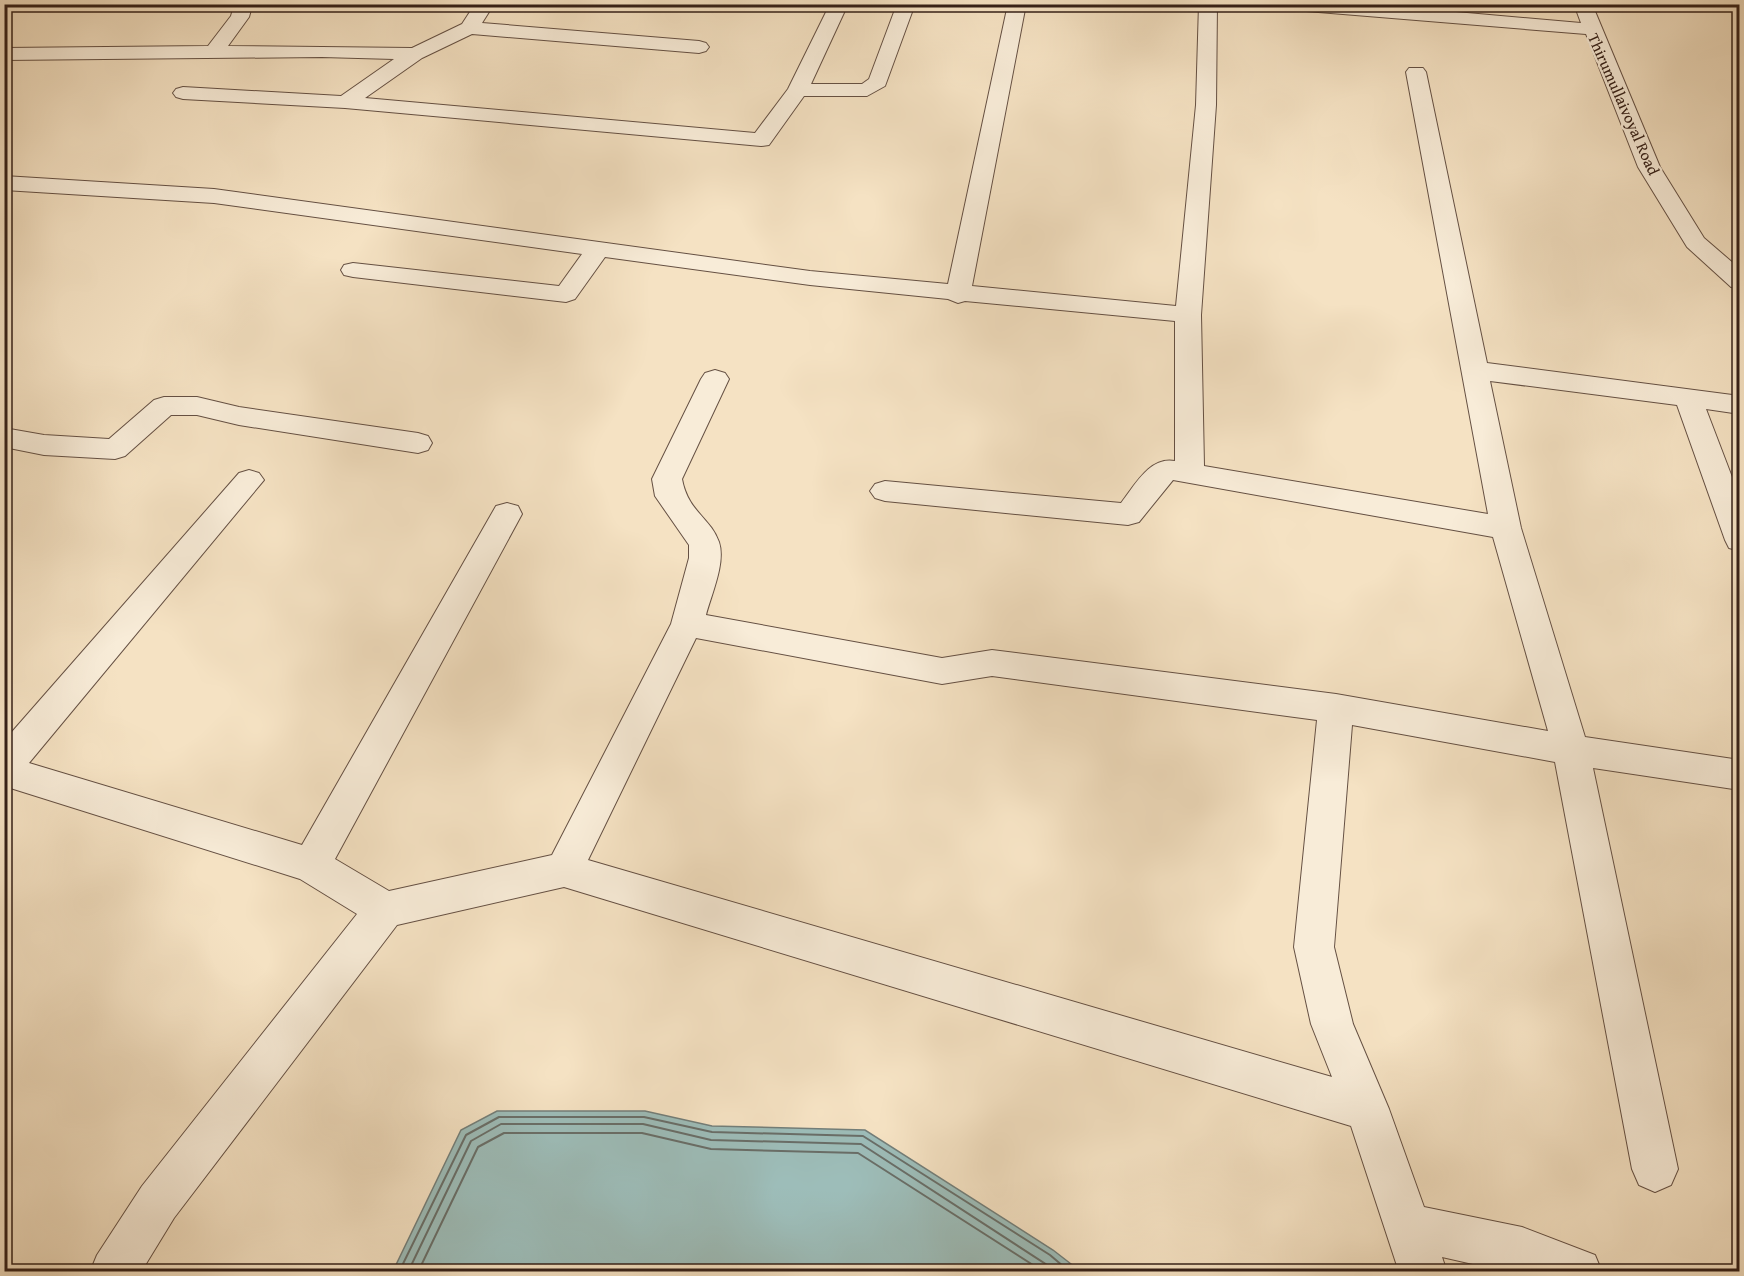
<svg xmlns="http://www.w3.org/2000/svg" width="1744" height="1276" font-family="'Gentium Book Plus',serif">
  <rect width="100%" height="100%" fill="#f5e2c3"/>
  <filter id="stains"><feTurbulence type="fractalNoise" baseFrequency=".00333" numOctaves="4"/><feColorMatrix values="0 0 0 0 .2 0 0 0 0 .09 0 0 0 0 .02 0 0 0 .5 -.17"/></filter>
  <radialGradient id="worn" r=".72"><stop offset=".6" stop-color="#630" stop-opacity="0"/><stop offset="1" stop-color="#630" stop-opacity=".3"/></radialGradient>
  <path fill="#9dbdb9" stroke="#737e79" stroke-width="1.5" d="M497,1111H645L712,1126L865,1130L1053,1250L1080,1271H393L461,1130Z"/>
  <g fill="none" stroke-linecap="round" stroke-linejoin="round">
    <path stroke="#696e68" stroke-width="2" d="M399,1272L466,1135L499,1117H644L712,1132L863,1136L1050,1255L1070,1272
      M408,1272L471,1141L501,1124H643L711,1140L861,1144L1058,1272
      M418,1272L478,1147L504,1133H642L711,1149L858,1153L1044,1272"/>
    <g stroke="#655043" stroke-width="2">
      <path id="minor" d="M229,4L252,6L249,17L228,46L412,48L462,24L475,4H494L482,23L699,41L706,43L709,47L706,51L699,53L472,34L422,58L365,98L755,133L788,89L830,4H848L811,84H862L869,79L897,4H915L885,86L867,96H804L769,145L761,146L345,108L183,99L176,97L173,93L176,89L183,87L341,96L394,59L322,57L4,60V48L208,46L231,16L233,9Z
        M1008,4H1026L972,286L1176,306L1196,105L1199,4H1217L1216,105L1201,315L1204,466L1488,514L1406,72L1409,68H1423L1426,72L1487,363L1740,396V414L1706,409L1740,498V551L1729,548L1725,540L1677,405L1490,381L1521,528L1585,737L1740,760V790L1593,768L1678,1169L1671,1185L1655,1192L1639,1185L1632,1169L1555,762L1352,725L1334,947L1353,1024L1389,1109L1424,1207L1522,1227L1595,1255L1602,1272H1508L1442,1257L1447,1272H1399L1351,1126L564,887L397,925L174,1218L141,1272H90L97,1255L142,1186L357,914L300,879L4,786V741L239,473L249,470L259,473L264,480L29,763L302,845L496,506L507,503L518,506L522,514L335,859L389,891L552,855L671,624L689,558V545L655,496L652,479L701,379L705,373L715,370L725,373L729,379L682,479C688,512 710,517 719,542C726,563 711,595 706,615L942,658L992,650L1336,694L1548,731L1493,537L1173,480L1139,522L1128,525L885,501L875,498L870,491L875,484L885,481L1121,503C1135,485 1150,456 1175,461V321L965,301L958,303L948,299L810,285L605,257L575,299L566,302L353,277L344,275L341,270L344,265L353,263L559,286L582,254L214,203L4,190V176L214,189L810,271L948,284ZM696,638L942,684L992,676L1317,720L1294,947L1311,1024L1332,1077L588,860Z
        M1285,4H1366L1581,23L1574,4H1592L1660,167L1704,238L1740,269V289L1731,287L1687,247L1638,167L1586,34L1294,10Z
        M164,397H197L239,407L418,433L428,436L432,443L428,450L418,453L239,425L197,415H171L125,456L115,459L44,455L4,447V428L44,435L109,439L154,400Z"/>
    </g>
    <use href="#minor" fill="#f8ecd8" fill-rule="evenodd"/>
  </g>
  <g text-anchor="middle" dominant-baseline="central" stroke-width="4.5" stroke-linejoin="round" paint-order="stroke">
    <g font-size="16" fill="#352018" stroke="#f8ecd8">
      <text transform="translate(1624 104) rotate(66)">Thirumullaivoyal Road</text>
    </g>
  </g>
  <rect width="1744" height="1276" fill="none" stroke="#f5e2c3" stroke-width="24"/>
  <rect x="6" y="6" width="1732" height="1264" fill="none" stroke="#352018" stroke-width="3"/>
  <rect x="12" y="12" width="1720" height="1252" fill="none" stroke="#352018" stroke-width="1.5"/>
  <rect width="100%" height="100%" filter="url(#stains)"/>
  <rect width="100%" height="100%" fill="url(#worn)"/>
</svg>
